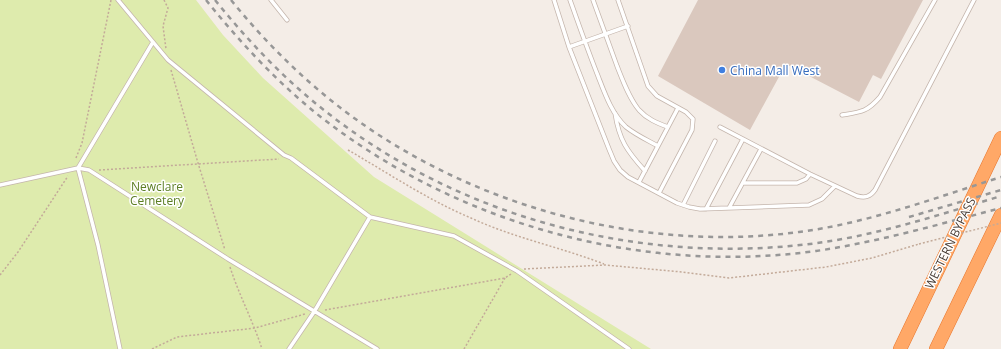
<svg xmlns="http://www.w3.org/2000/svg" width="1001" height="349" font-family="'Open Sans',sans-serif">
  <rect width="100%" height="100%" fill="#f4ede7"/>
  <path fill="#deebad" d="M0,0H196L223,35L263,78L374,177L651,349H0Z"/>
  <path fill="#dac8be" d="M698,0H923L881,79L873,75L859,102L786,64L750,130L658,76Z"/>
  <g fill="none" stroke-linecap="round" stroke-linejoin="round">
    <g stroke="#c4b5ac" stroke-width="5">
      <path id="lane" d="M118,0L168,60L284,155L291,158L370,217L454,236L517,271L629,349
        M271,0L287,20
        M554,0L569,47L609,149L614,161L620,170L628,177L677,203L689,207L700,209L809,205L822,199L835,186
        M570,0C579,25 588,51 598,76C605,94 612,114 626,127C636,135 647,140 658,146
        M593,0C601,22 609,44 617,66C623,81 629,98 639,110C647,119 657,123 668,127
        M618,0L648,86L657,96L686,112L693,119L692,130L659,193
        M569,47L628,26
        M615,113C619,140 627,151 645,171
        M842,115C861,112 867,112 880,97L935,0
        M720,127L810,174L857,196C865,198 870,197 875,190L974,0
        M639,182L678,108
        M743,183H797L806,179L810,174
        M0,185L78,168L89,170L228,259L377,349
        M683,205L715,141
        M729,208L761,149
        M706,209L743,139
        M120,349L98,245L78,168L153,42
        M289,349L314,312L370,217"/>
    </g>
    <g stroke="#e8762d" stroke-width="14">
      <path id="highway" d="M900,349L1001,138
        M936,349L1001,215"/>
    </g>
    <path stroke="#c3aa99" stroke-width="1.5" stroke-dasharray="2 2" stroke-linecap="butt" d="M164,0L168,8L163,26L166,49
      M171,70L198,163L225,250
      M348,150C388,173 428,200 471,218C514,238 560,247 604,264
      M76,158L82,143L111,0
      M99,170L279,159
      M230,267C239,295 253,321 262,349
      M524,269L605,265L682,272L729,278L826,267L872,258L919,244
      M0,275L18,252L68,176
      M325,310L505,278L511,274
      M152,349L177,337L255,328L305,314
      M464,349L505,278"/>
    <use href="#lane" stroke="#fff" stroke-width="3.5"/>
    <use href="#highway" stroke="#ffa867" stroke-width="13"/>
    <path stroke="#979797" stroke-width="2.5" stroke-dasharray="5 5" stroke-linecap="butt" d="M206,0C239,41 275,80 317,114C456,224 640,275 816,251C878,242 940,224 1001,208
      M215,0C249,42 286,81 329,114C465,220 640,264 810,244C875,236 939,215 1001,196
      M231,0C274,53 324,100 382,137C504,215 656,251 799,232C868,223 935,198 1001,177
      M909,217L1001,190"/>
    <path stroke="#c3aa99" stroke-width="1.5" stroke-dasharray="2 2" stroke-linecap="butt" d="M919,244L1001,223"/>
  </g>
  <circle fill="#3f7fe0" stroke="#fff" stroke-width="1.5" cx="722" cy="70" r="4"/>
  <g text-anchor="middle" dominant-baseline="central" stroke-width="3" stroke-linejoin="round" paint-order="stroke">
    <g font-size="12" fill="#366cbe" stroke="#fff" text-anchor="start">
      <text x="730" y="70">China Mall West</text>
    </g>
    <g font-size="12" fill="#5c7e24" stroke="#fff">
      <text x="157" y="186">Newclare<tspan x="157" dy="14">Cemetery</tspan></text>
    </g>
    <g font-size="12" fill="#483c35" stroke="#fff">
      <text transform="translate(950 243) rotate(-64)">WESTERN BYPASS</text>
    </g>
  </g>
</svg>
